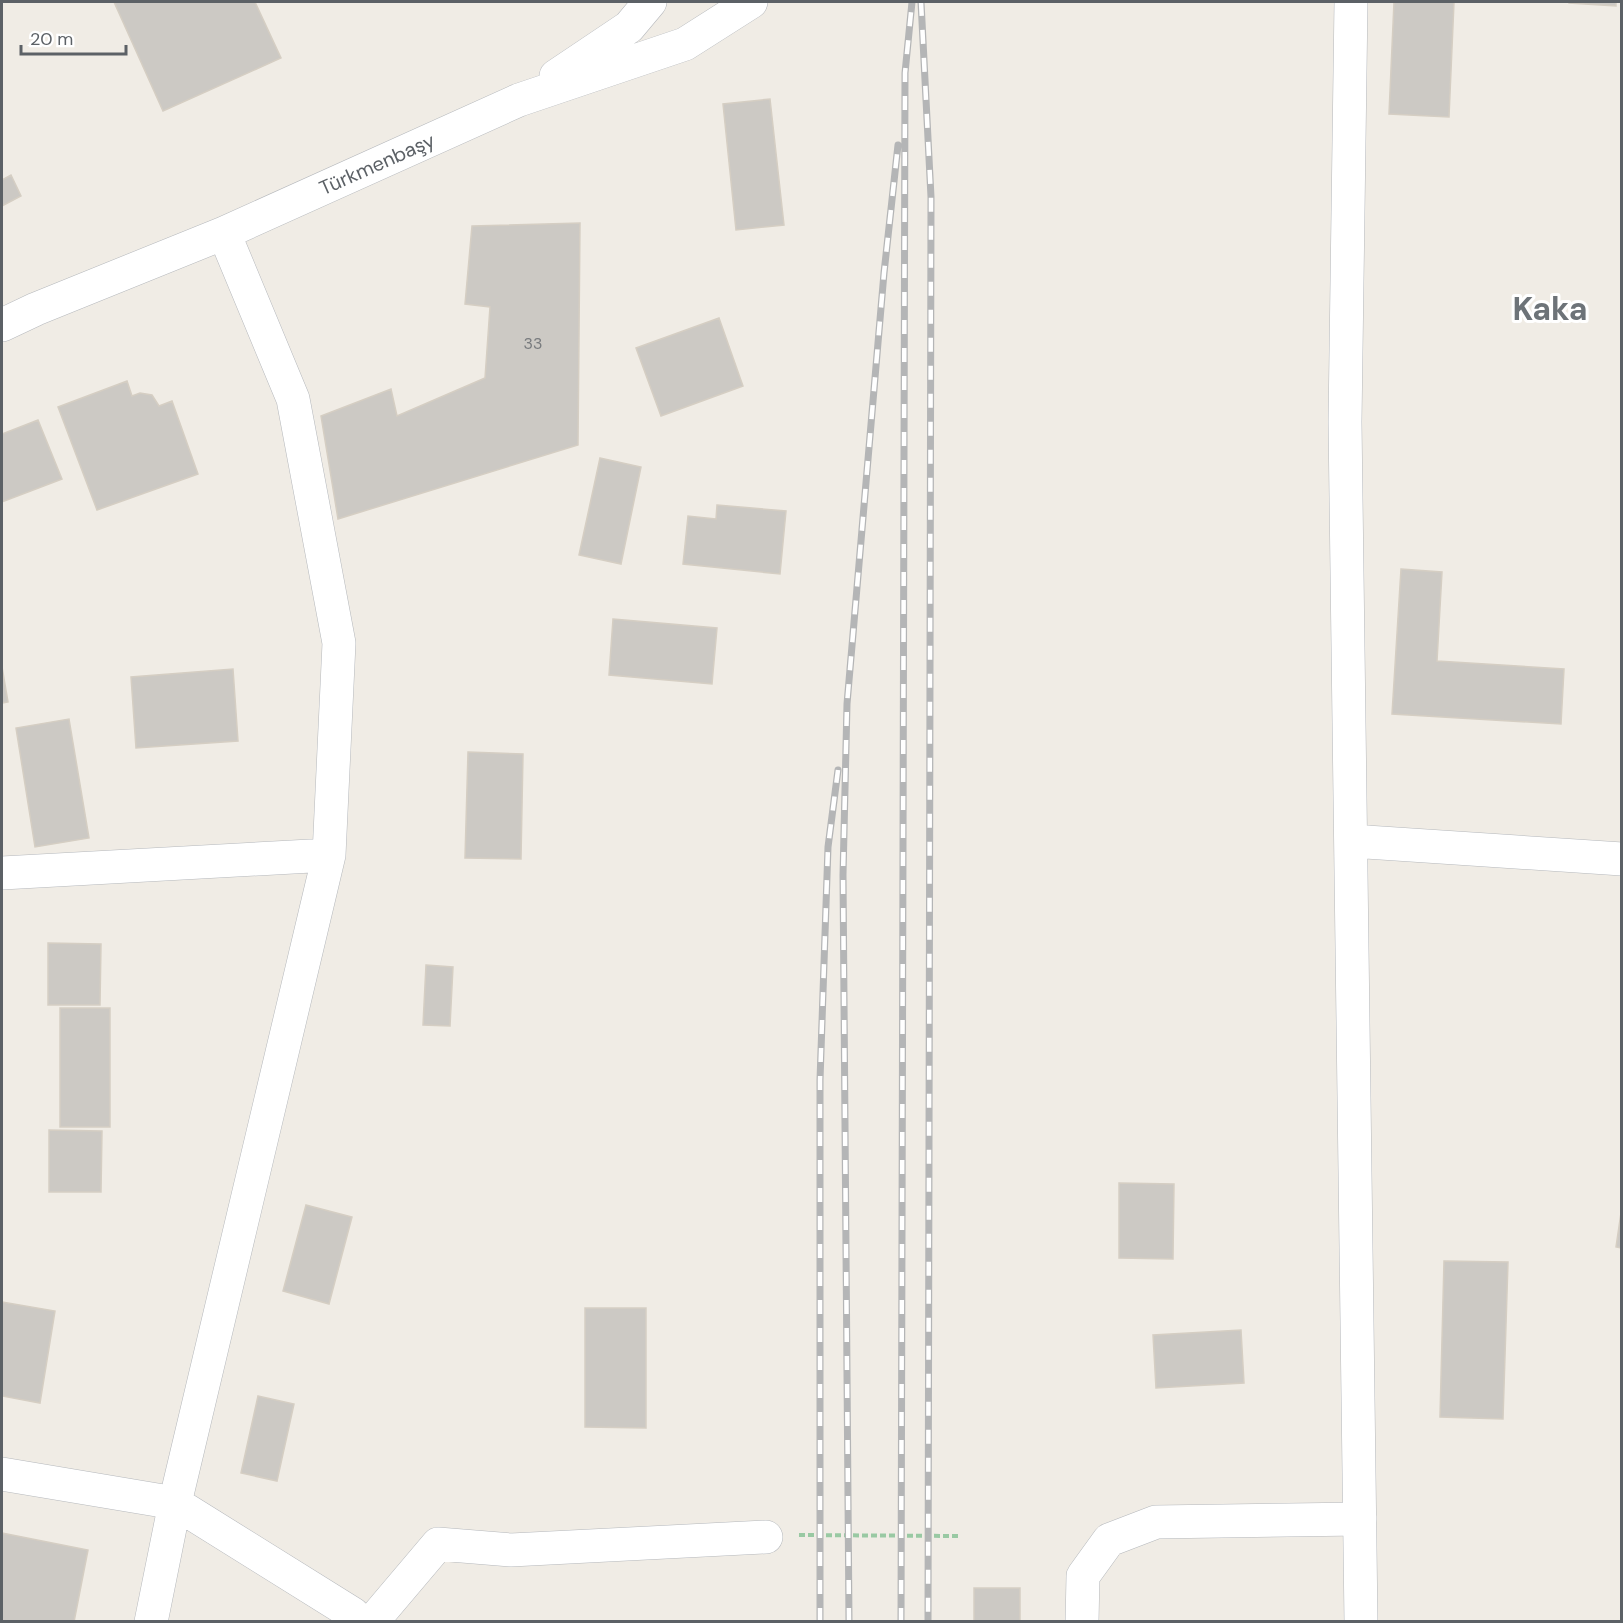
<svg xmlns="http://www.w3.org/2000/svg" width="1623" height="1623" font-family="'DM Sans',sans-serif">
  <rect width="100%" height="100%" fill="#f0ece5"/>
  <path fill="#ccc9c4" stroke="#d5cec3" stroke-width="1.5" d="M114,2H255L281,58L163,111Z
    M1394,2H1454L1449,117L1389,114Z
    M1569,2H1616V6L1569,3Z
    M770,99L784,225L736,230L723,104Z
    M11,175L21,196L2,206V180Z
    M580,223L578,445L338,519L321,416L391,389L397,416L485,378L490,307L465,304L472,226Z
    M719,318L743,386L661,416L636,348Z
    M127,381L132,396L140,393L152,395L159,406L172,401L198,474L97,510L58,407Z
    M38,420L62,479L2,502V434Z
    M600,458L641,467L621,564L579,555Z
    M717,505L786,511L780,574L683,564L688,516L716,519Z
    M1401,569L1442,572L1437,661L1564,669L1561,724L1392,714Z
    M613,619L717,628L712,684L609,675Z
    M2,667L8,702L2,703Z
    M233,669L238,741L136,748L131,677Z
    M69,719L89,838L35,847L16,728Z
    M468,752L523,754L521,859L465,858Z
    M48,943L101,944L100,1005H48Z
    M426,965L453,967L450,1026L423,1025Z
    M60,1008H110V1127H60Z
    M49,1130L102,1131L101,1192H49Z
    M1119,1183L1174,1184L1173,1259L1119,1258Z
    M306,1205L352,1217L329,1304L283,1291Z
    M1622,1206V1248L1616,1247Z
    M1444,1261L1508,1262L1503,1419L1440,1417Z
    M2,1302L55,1311L40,1403L2,1396Z
    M585,1308H646V1428L585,1427Z
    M1241,1330L1244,1383L1156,1388L1153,1335Z
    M258,1396L294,1404L277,1481L241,1473Z
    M2,1533L88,1550L74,1622H2Z
    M974,1588H1020V1622H974Z"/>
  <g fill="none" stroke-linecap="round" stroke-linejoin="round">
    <g stroke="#b5b8bc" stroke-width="34">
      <path id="minor" d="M1351,2L1345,422L1361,1622
        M556,76L629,27L650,2
        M2,325L36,309L224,233L519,100L685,44L751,2
        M1351,841L1622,859
        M2,873L329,855
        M2,1474L175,1503L353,1614L360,1622
        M151,1622L175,1503L329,855L339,643L293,399L224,233
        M372,1622L438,1544L511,1550L766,1537
        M1082,1622L1083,1576L1109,1540L1156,1522L1360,1519"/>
    </g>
    <path stroke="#99c9a3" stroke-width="4" stroke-dasharray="6 3" stroke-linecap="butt" d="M799,1535L958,1536"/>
    <use href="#minor" stroke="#fff" stroke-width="33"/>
    <g stroke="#b4b5b6" stroke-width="7">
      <path id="rail" d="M921,2L931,197L928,1622
        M820,1622V1080L828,847L838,770
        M849,1622L843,875L847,704L884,273L898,145
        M901,1622L905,73L912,2"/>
    </g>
    <use href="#rail" stroke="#fff" stroke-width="4.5" stroke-dasharray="14" stroke-linecap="butt"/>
  </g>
  <g text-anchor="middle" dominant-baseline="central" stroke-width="6" stroke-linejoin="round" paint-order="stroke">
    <g font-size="16" fill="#787b7e">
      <text x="533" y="343">33</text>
    </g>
    <g font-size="20" fill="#5c6166" stroke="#fff">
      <text transform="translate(377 164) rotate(-24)">Türkmenbaşy</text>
    </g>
    <g font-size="32" font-weight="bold" fill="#6d7378" stroke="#fff">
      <text x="1550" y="309">Kaka</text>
    </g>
  </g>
  <rect width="1623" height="1623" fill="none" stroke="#5c6166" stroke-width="6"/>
  <path d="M21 45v9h105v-9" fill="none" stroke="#5c6166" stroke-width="3"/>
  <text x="30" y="45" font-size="18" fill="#5c6166" stroke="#ffffff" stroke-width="4.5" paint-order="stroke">20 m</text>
</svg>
